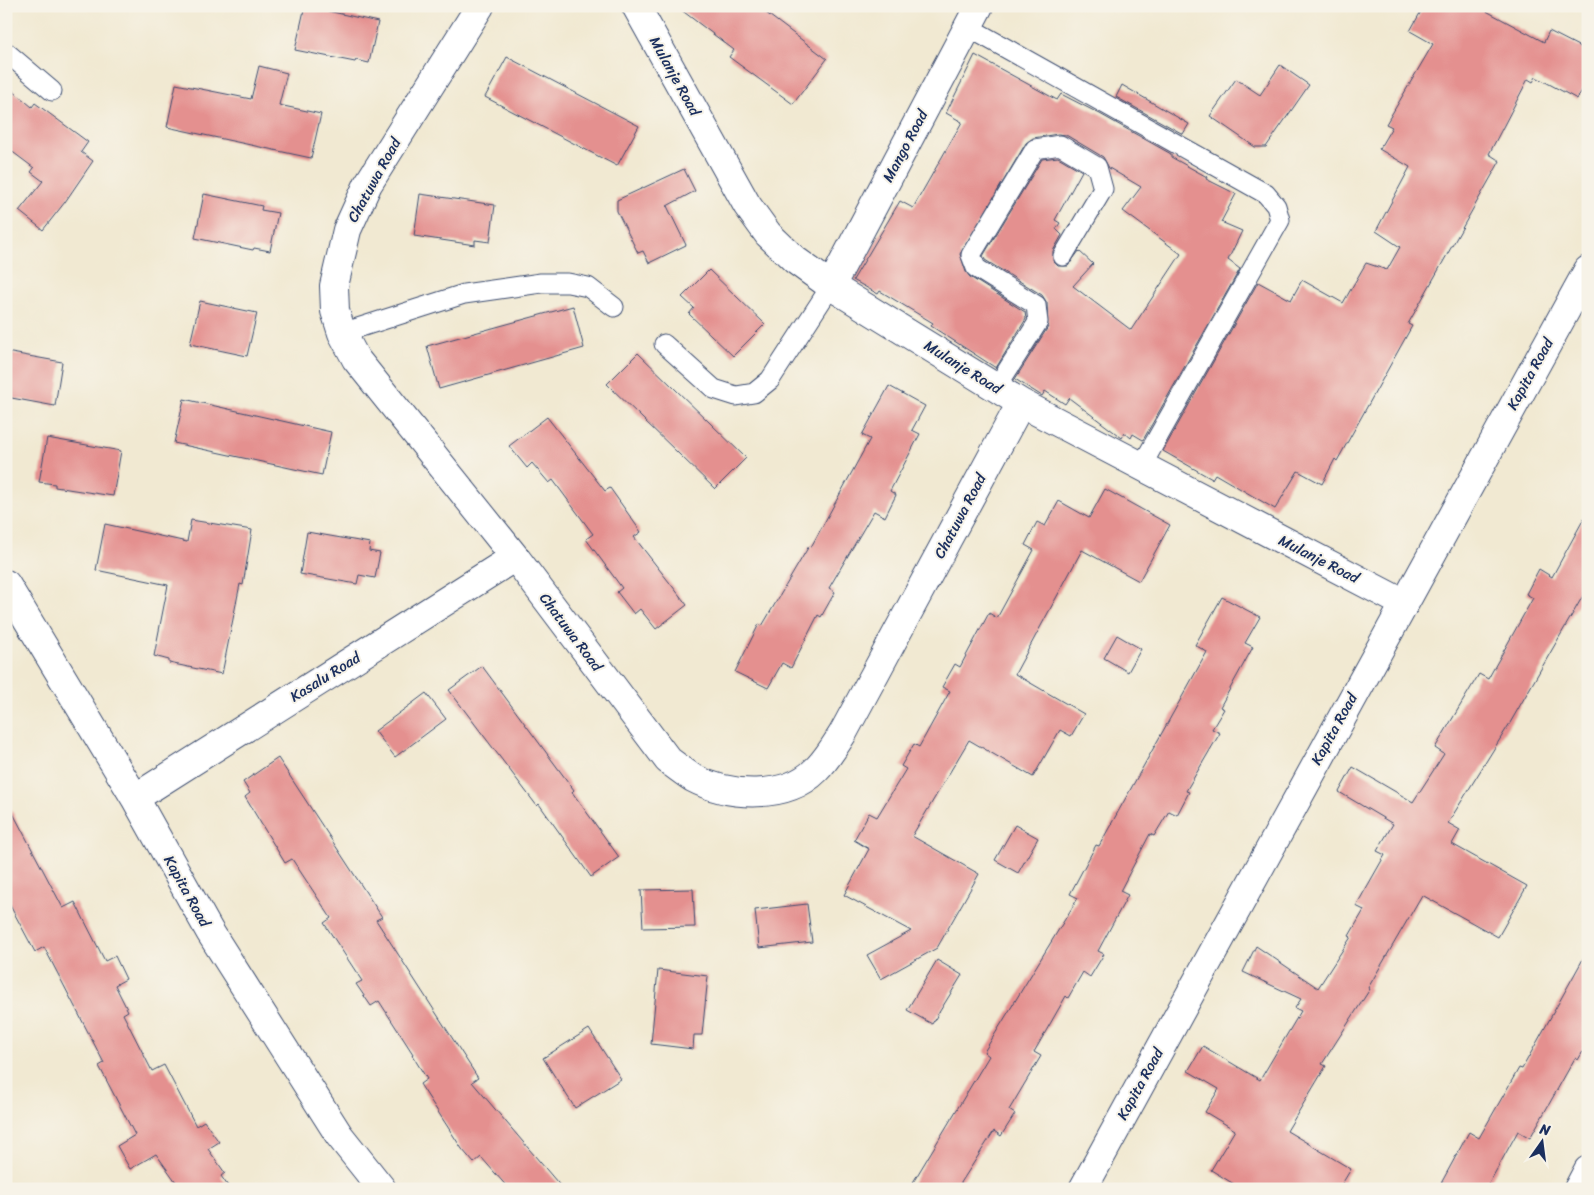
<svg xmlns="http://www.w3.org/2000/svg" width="1594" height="1195" font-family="Sriracha,sans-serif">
  <rect width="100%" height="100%" fill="#f7f3e8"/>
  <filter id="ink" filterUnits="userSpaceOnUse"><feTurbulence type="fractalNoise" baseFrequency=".02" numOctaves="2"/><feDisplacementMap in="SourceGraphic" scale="10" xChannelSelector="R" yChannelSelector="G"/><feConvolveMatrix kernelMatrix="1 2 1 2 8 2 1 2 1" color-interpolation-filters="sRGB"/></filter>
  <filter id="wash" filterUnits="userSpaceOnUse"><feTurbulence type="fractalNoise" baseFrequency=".0096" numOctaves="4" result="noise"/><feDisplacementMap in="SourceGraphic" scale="20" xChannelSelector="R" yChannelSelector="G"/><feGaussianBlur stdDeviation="1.12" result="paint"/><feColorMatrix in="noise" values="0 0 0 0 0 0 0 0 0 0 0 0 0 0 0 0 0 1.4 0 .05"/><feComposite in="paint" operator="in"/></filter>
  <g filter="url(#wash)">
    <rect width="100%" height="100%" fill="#f1e9d2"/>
    <g id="blocks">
      <path fill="#e4908f" d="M305,6L378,22L369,63L356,60L355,62L295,50Z
        M676,6H757L827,59L793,104L729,57L734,50Z
        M1424,6H1477L1544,42L1549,31L1588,51V80L1577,99L1536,77L1533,82L1528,79L1489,154L1500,161L1408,324L1412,326L1337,461L1335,459L1322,484L1298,471L1275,509L1215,474L1212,479L1163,451L1258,282L1291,300L1302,280L1343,303L1366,263L1387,270L1400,247L1376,231L1410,167L1379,149L1392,127L1386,124L1433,44L1410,31Z
        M975,55L1057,100L1061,94L1100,114L1171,154V157L1207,177L1206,179L1236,194L1221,222L1242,231L1228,260L1240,269L1143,440L1133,434L1131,438L1125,433L1122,438L1069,398L1065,404L1045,391L1042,396L1015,379L1048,327L1047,303L1042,295L985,260L983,256L1042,159L1058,157L1082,171L1055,220L1060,223L1056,229L1062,235L1053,251V261L1058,266H1068L1079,251L1093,264L1073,286L1131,330L1181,254L1123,211L1141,187L1109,168L1103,157L1066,135L1058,134L1033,138L1026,143L960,254L966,272L970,277L1025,312L1026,319L996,368L931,326L933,323L880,291L878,294L853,280L900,201L913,208L962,122L946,113Z
        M507,57L639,126L617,166L485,97Z
        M1280,65L1309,85L1266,147H1255L1210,116L1236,79L1260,95Z
        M259,66L287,73L279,105L321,114L311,158L167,127L176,84L251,99Z
        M6,85L32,107L35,103L88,142L81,152L93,161L65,202L43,230L19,211L43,181L31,172L34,168L6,147Z
        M1122,85L1189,124L1183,134L1116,97Z
        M684,169L695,191L667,206L686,245L649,263L643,251L638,253L617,211V200Z
        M204,194L262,206L261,210L278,213L270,251L254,248L253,250L195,238Z
        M420,194L495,205L490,242L475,240V245L414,236Z
        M709,270L765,324L733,356L689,314L694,308L682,297Z
        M200,301L257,313L247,356L190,344Z
        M573,306L584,348L439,389L427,346Z
        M6,352L62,362L55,406L6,397Z
        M638,353L746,458L715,489L607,384Z
        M889,386L925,406L912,430L920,434L890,491L896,495L885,517L874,511L829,588L835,592L821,617L818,615L791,668L782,663L768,688L735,672L759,624L762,626L809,546L811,547L870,439L862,435Z
        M184,399L331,432L322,475L174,443Z
        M547,417L605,491L610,488L641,532L634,537L687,605L656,629L640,609L634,614L617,592L622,588L586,539L593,534L553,480L549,483L532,463L527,468L509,446Z
        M47,438L121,451L113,496L55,487V484L39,482Z
        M1105,489L1170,525L1139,581L1082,550L1015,674L1084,714L1071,736L1060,730L1033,777L969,740L912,836L979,874L937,948L881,979L867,955L911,931L844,895L869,849L854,840L869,813L877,817L906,769L901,766L914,744L919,747L950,691L942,687L955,664L960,667L989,613L997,618L1034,550L1025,545L1037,522L1045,526L1059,501L1089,518Z
        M1588,511V587L1510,723L1448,823L1460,830L1452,844L1527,886L1498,937L1422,895L1368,988L1370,989L1322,1064L1326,1066L1287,1131L1351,1169L1339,1189H1242L1211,1170L1235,1130L1205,1112L1219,1089L1188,1071L1203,1046L1260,1080L1301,1011L1295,1008L1301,999L1243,972L1256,946L1318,988L1351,937L1349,936L1364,910L1356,906L1385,855L1377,851L1393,824L1339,792L1353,767L1413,802L1444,754L1435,748L1479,674L1488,679L1533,598L1526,594L1539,569L1552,577Z
        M191,520L252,530L243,585L240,584L222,674L169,663V660L154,656L168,585L96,570L105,524L187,542Z
        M307,532L370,543L369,551L380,553L375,578L359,575L357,584L300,574Z
        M1222,597L1260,617L1245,643L1253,647L1220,707L1224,709L1212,729L1220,733L1186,791L1189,792L1177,815L1169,811L1154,836L1150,834L1120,891L1128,895L1098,951L1104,954L1090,977L1083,972L1068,998L1066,996L1034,1052L1041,1056L1009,1110L1015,1114L1001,1136L994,1131L957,1189H909L989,1056L984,1052L1078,898L1070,894L1096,845L1099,846L1207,652L1195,645Z
        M1117,635L1141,649L1128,672L1104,658Z
        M482,666L574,790L572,792L619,857L591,877L539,804L537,806L449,690Z
        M426,693L446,719L395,757L375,731Z
        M278,758L382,917L376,920L478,1078L472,1082L563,1189H509L481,1157L474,1163L462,1149L420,1084L427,1079L412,1055L413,1054L379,1001L371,1006L356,984L362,981L324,923L331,918L292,859L285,863L245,797L250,793L243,782Z
        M6,800L63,908L75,902L105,961L115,956L126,979L115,985L128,1011L123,1014L152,1071L164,1065L196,1126L204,1121L219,1142L208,1149L225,1173L221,1176L230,1189H181L156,1154L130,1169L117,1146L135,1135L99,1066L104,1063L44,947L35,952L6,898Z
        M1015,825L1038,838L1018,873L995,860Z
        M693,889L695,927L643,928L641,890Z
        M807,904L812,942L759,948L755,910Z
        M1588,950V1043L1578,1060L1575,1058L1530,1138L1518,1131L1486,1189H1438L1469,1132L1479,1138L1519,1068L1522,1069Z
        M937,960L962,975L932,1024L907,1010Z
        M658,970L708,976L702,1035H694L693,1049L651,1044Z
        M589,1029L621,1079L575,1108L543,1058Z"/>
    </g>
  </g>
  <g filter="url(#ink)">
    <use href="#blocks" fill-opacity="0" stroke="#3b4b6f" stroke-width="1"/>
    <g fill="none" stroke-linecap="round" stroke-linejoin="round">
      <g stroke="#3b4b6f" stroke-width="21">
        <path id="lane" d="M968,27L1266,194L1276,206L1280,220L1141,467
          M6,52L52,91
          M342,333L464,294L541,283H568L588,287L614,307
          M664,344L714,389L736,396L754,393L770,380L831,286
          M996,388L1038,322L1036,305L976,268L971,255L1035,149L1060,145L1097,167L1103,189L1063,256"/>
      </g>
      <g stroke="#3b4b6f" stroke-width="30">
        <path id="street" d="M480,6L368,184L347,230L334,286L335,311L342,333L356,359L515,557L668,760C676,766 685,773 693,778C729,797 786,800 816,770C827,759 835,746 843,733L1021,403
          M636,6L747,205L768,234L795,260L831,286L1021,403L1403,603
          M831,286L979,6
          M6,584L135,798L210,932L339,1135L382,1189
          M135,798L515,557
          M1083,1189L1588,270
          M1578,1189L1588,1170"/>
      </g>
      <use href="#lane" stroke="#fff" stroke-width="19"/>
      <use href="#street" stroke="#fff" stroke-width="28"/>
    </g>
  </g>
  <g text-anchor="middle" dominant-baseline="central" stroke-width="4" stroke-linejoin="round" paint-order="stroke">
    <g font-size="15" fill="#1b2f5e" stroke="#f7f3e8">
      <text transform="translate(675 76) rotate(61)">Mulanje Road</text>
      <text transform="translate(905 146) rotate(-62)">Mango Road</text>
      <text transform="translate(374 180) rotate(-61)">Chatuwa Road</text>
      <text transform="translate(963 367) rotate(32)">Mulanje Road</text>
      <text transform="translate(1530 374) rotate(-61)">Kapita Road</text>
      <text transform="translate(960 516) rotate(-62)">Chatuwa Road</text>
      <text transform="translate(1319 559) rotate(27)">Mulanje Road</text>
      <text transform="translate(571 632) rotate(53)">Chatuwa Road</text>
      <text transform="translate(325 677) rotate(-32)">Kasalu Road</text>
      <text transform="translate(1334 729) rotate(-61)">Kapita Road</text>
      <text transform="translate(187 891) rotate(61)">Kapita Road</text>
      <text transform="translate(1140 1084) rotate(-61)">Kapita Road</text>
    </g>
  </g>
  <rect width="1594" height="1195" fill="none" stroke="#f7f3e8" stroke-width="25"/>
  <g transform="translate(1542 1142) rotate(14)" stroke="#f7f3e8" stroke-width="4" paint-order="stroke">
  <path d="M0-4L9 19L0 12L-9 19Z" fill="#1b2f5e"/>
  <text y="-8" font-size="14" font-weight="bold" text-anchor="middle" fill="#1b2f5e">N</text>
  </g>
</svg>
